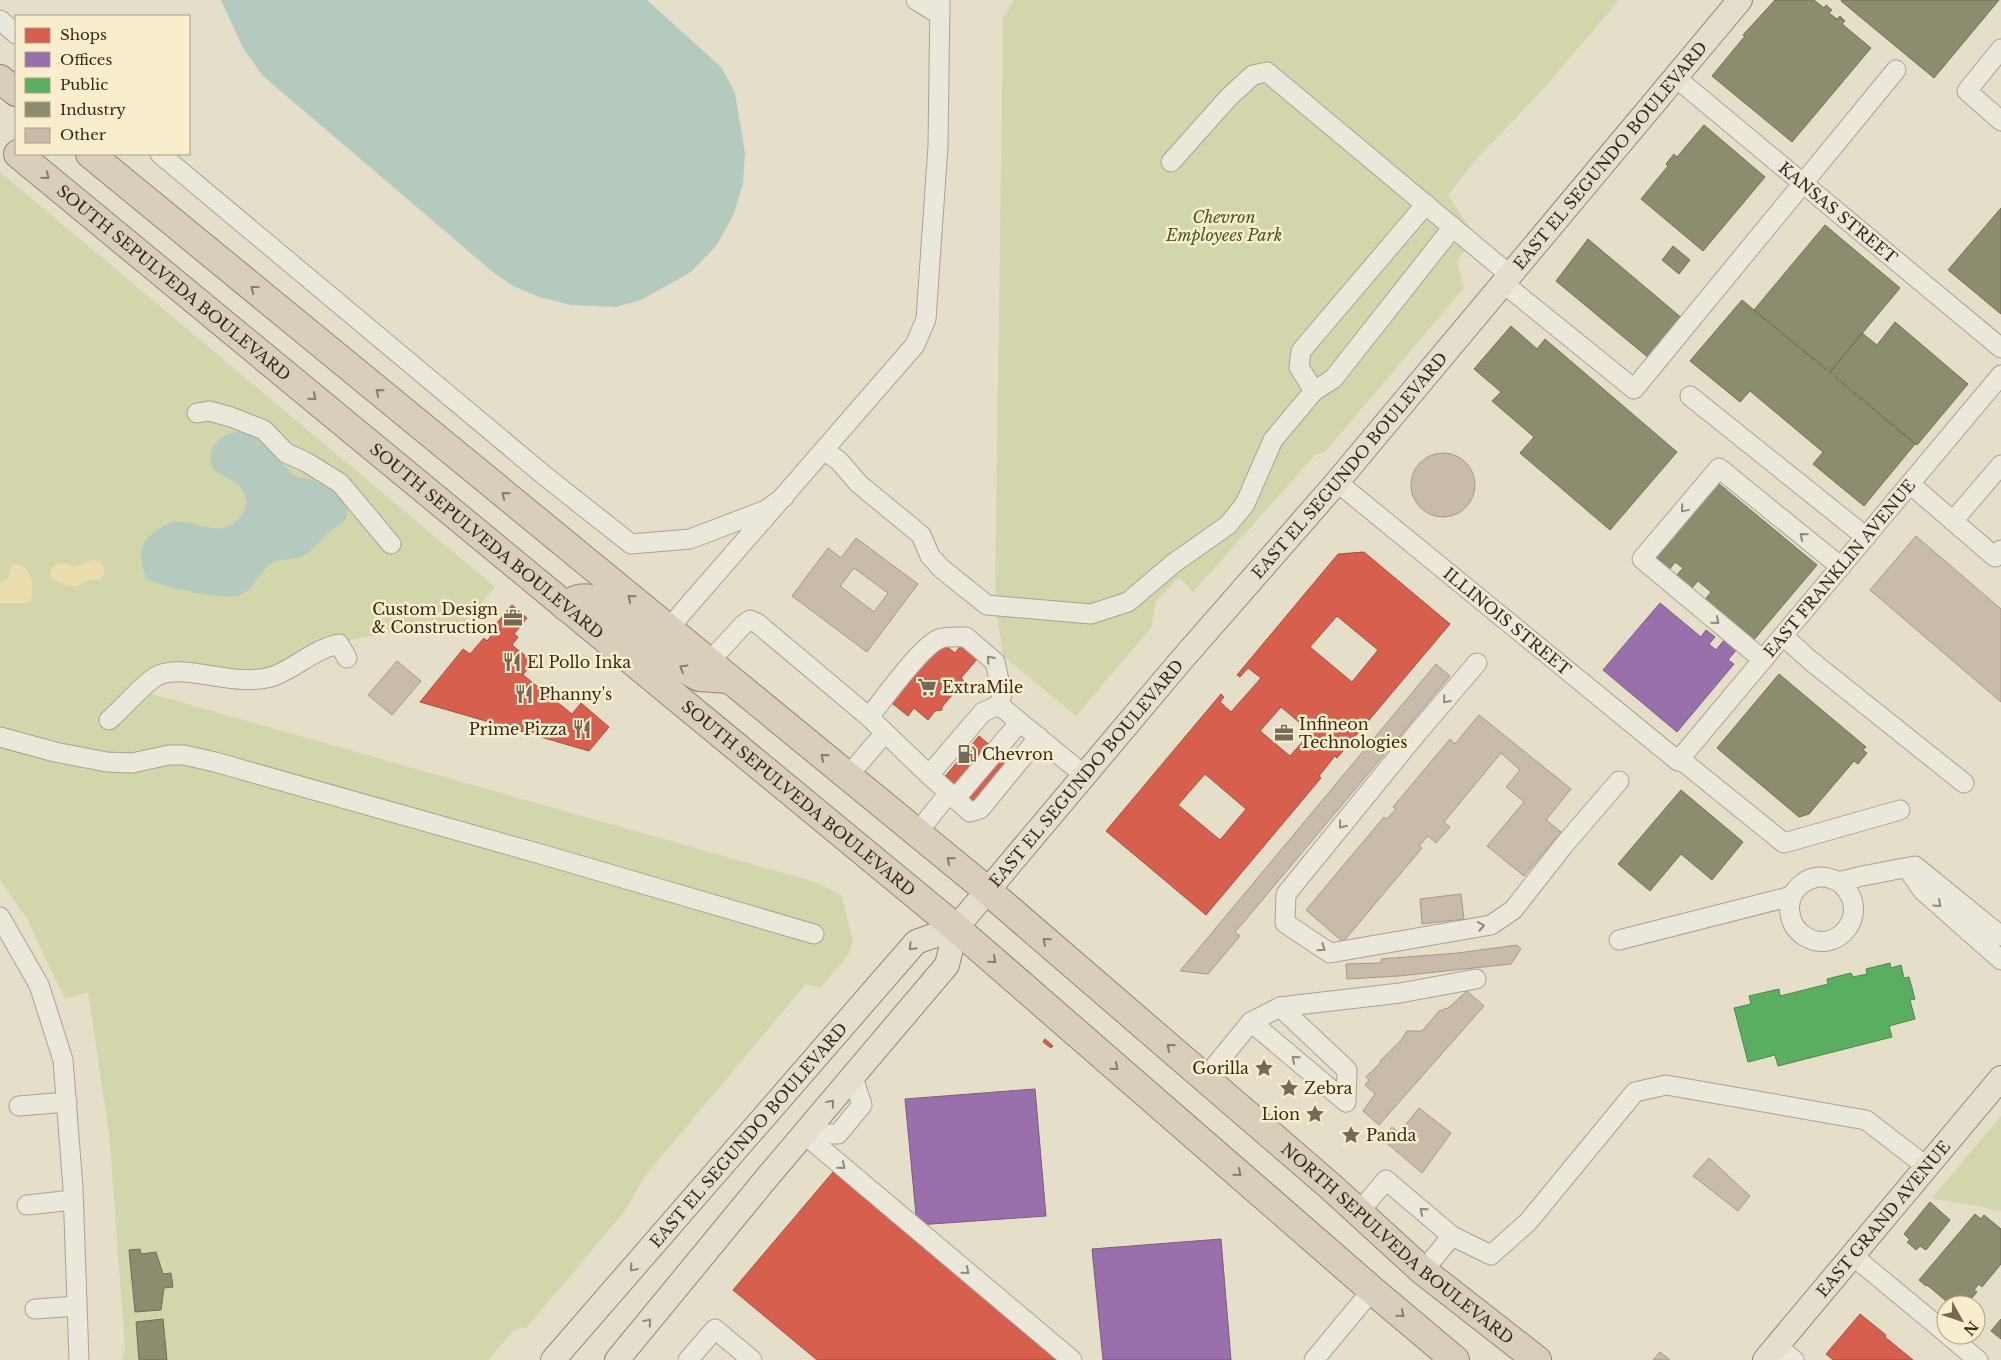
<svg xmlns="http://www.w3.org/2000/svg" width="2001" height="1360" font-family="'Libre Baskerville',serif">
  <rect width="100%" height="100%" fill="#e5dec9"/>
  <path fill="#d3d6aa" d="M1014,0H1619L1544,88L1473,163L1448,195L1476,237L1457,261L1464,288L1324,453L1315,455L1193,592L1179,577L1156,601L1151,628L1076,716L1003,656L995,600L1003,19Z
    M0,172L495,587L459,630L445,634L407,629L347,641L283,680L178,677L145,692L815,882L841,895L853,940L849,954L820,988L806,984L645,1176L625,1211L527,1327L514,1330L488,1360H122L125,1348L109,1133L88,992L65,999L27,919L0,880Z
    M2001,1116V1211L1932,1198Z"/>
  <path fill="#ebddae" d="M92,560L98,561L103,566L105,573L100,579L87,581L76,587L60,583L51,577V570C59,559 64,564 75,567Z
    M16,564C32,568 35,586 31,600L25,603H0V583L8,578L11,567Z"/>
  <path fill="#b5cabe" d="M221,0H647L721,67L735,93L745,153L743,184L733,216L716,246L691,272L641,300L616,307L571,305L539,297L513,286L494,273L263,76L243,48Z
    M241,431L259,439L294,476L313,480L340,495L348,507C348,513 347,517 344,522C340,526 335,527 331,530C321,538 314,552 300,557C290,561 280,557 271,564C258,572 252,595 235,596C215,598 163,588 146,578C137,554 140,539 162,527C168,524 173,521 180,522C194,522 207,530 222,528C241,524 256,502 239,486C232,479 221,476 213,469C204,448 220,434 241,431Z"/>
  <path fill="#d6604d" stroke="#a7503e" fill-rule="evenodd" d="M1364,552L1450,624L1337,758L1335,756L1319,776L1321,778L1206,915L1106,831L1221,694L1224,697L1220,702L1231,712L1261,678L1248,668L1240,677L1237,675L1338,554ZM1337,616L1378,650L1352,682L1310,647ZM1281,707L1311,732L1290,756L1260,731ZM1205,774L1246,809L1220,840L1178,805Z
    M512,605L527,618L514,634L518,637L512,645L533,662L523,675L572,714L581,703L609,727L589,751L420,702L463,649L470,654L484,638L487,641L494,632L491,630Z
    M962,644L978,658L961,678L964,681L942,707V710L935,711L928,720L914,708L908,716L888,700L916,661L922,666L939,645H945L955,653Z
    M979,736L1011,763L975,806L943,779Z
    M1045,1039L1053,1046L1051,1048L1043,1042Z
    M833,1172L943,1264L1057,1360H817L733,1290Z
    M1860,1314L1886,1335L1885,1337L1913,1360H1833L1826,1354Z"/>
  <path fill="#9970ab" stroke="#7c5b80" d="M1660,603L1701,637L1706,630L1715,637L1709,644L1716,650L1725,639L1737,649L1728,660L1734,664L1677,732L1603,670Z
    M1035,1089L1046,1216L917,1225L905,1099Z
    M1221,1239L1231,1360H1103L1092,1249Z"/>
  <path fill="#5aae61" stroke="#50864c" d="M1890,963L1891,968L1901,965L1904,978L1909,977L1915,999L1910,1000L1915,1019L1889,1026L1892,1037L1778,1066L1775,1055L1748,1062L1734,1008L1751,1004L1749,996L1779,989L1780,996L1828,984L1827,979L1851,973L1853,977L1867,974L1866,969Z"/>
  <path fill="#8c8c6e" stroke="#736f55" d="M1775,0H1814L1824,8L1826,5L1832,10L1829,13L1837,19L1840,16L1845,21L1842,24L1871,48L1792,142L1712,76L1745,36L1743,35Z
    M1842,0H1999L1934,78L1841,1Z
    M1704,125L1765,177L1703,251L1641,199L1668,166L1666,164L1674,154L1677,157Z
    M2001,208V314L1948,270Z
    M1825,225L1900,288L1830,372L1754,310Z
    M1588,239L1683,319L1650,359L1556,281Z
    M1673,246L1690,260L1679,274L1662,260Z
    M1742,300L1915,444L1864,506L1813,464L1823,452L1750,391L1740,402L1690,361Z
    M1895,322L1968,384L1917,445L1830,372L1862,333L1877,345Z
    M1511,326L1537,349L1545,339L1677,452L1610,530L1520,453L1534,437L1492,401L1501,392L1474,369Z
    M1718,483L1817,565L1752,642L1704,601L1711,592L1698,581L1691,589L1676,576L1683,568L1675,562L1669,570L1655,558Z
    M1779,674L1866,747L1863,750L1867,753L1858,764L1854,761L1809,814L1799,817L1717,748Z
    M1681,790L1743,842L1712,880L1681,854L1650,891L1618,864Z
    M1930,1202L1950,1220L1926,1250L1920,1246L1916,1250L1907,1242L1910,1240L1904,1234Z
    M1975,1214L1981,1219L1984,1215L2001,1229V1264L1982,1287L1979,1284L1974,1290L1977,1292L1971,1299L1968,1296L1961,1305H1951L1927,1285L1926,1286L1919,1280Z
    M140,1249L141,1254L156,1252L163,1274L171,1273L173,1287L164,1288L161,1310L135,1312L129,1250Z
    M163,1319L167,1360H139L136,1322Z
    M2001,1319V1339L1991,1331Z"/>
  <path fill="#c9bba9" stroke="#a59989" fill-rule="evenodd" d="M1411 485a32 32 0 1 1 64 0a32 32 0 1 1-64 0Z
    M1916,536L2001,609V702L1870,590Z
    M856,538L918,584L867,652L792,596L828,548L841,558ZM854,568L888,593L874,612L840,586Z
    M397,661L421,681L392,715L368,695Z
    M1436,664L1450,676L1243,923L1235,932L1240,936L1208,974L1180,971Z
    M1479,715L1571,789L1546,820L1561,832L1524,876L1487,846L1524,802L1506,787L1520,770L1501,753L1444,822L1450,827L1436,843L1428,836L1419,846L1422,848L1343,942L1306,910L1384,817L1387,819L1396,809L1393,807L1450,739L1455,744Z
    M1461,894L1464,919L1422,924L1420,899Z
    M1517,945L1521,949L1511,964L1399,976L1347,979L1346,964L1381,963V959L1458,953Z
    M1467,991L1484,1006L1379,1125L1363,1111L1375,1094L1365,1085L1369,1080L1366,1077L1381,1062L1380,1061L1402,1039L1407,1031H1422L1440,1010L1442,1011L1445,1008L1447,1009Z
    M1419,1108L1451,1133L1422,1173L1382,1139L1392,1127L1399,1133Z
    M1709,1158L1750,1196L1738,1211L1693,1176Z
    M1660,1352L1670,1360H1653Z"/>
  <g fill="none" stroke-linecap="round" stroke-linejoin="round">
    <g stroke="#aaa293" stroke-width="21">
      <g id="minor">
        <path d="M916,0L940,15"/>
        <path d="M0,20L16,34"/>
        <path d="M2001,49L1967,91L2001,121"/>
        <path id="s1" d="M1675,77L2001,348"/>
        <path d="M160,154L545,476L631,544L690,539L766,510L784,497"/>
        <path d="M1171,162L1229,97L1253,75L1267,72L1510,275"/>
        <path d="M1503,283L1634,389L1896,70"/>
        <path d="M1314,391L1299,367L1301,351L1426,204"/>
        <path d="M1690,396L1866,537"/>
        <path d="M197,413L209,411L231,417L264,430L286,453L306,462L340,483L391,544"/>
        <path d="M824,450L839,461L859,484L921,535L930,556L942,569L987,605L1091,614L1128,602L1174,563L1228,525L1245,504L1273,440L1314,391L1333,379L1453,227"/>
        <path id="s2" d="M1337,482L1678,761L2001,375"/>
        <path d="M1910,484L1995,557L2001,550"/>
        <path d="M1953,521L2001,465"/>
        <path d="M668,629L915,345L926,319L938,146L940,0"/>
        <path d="M1783,636L1811,661L1964,783"/>
        <path d="M1763,660L1642,559L1719,468L1841,567"/>
        <path d="M709,662L743,625L750,620L757,623L869,717L929,775L983,712L999,705L1084,775"/>
        <path d="M1477,663L1418,732L1286,894L1285,923L1330,953L1491,925L1513,910L1564,845L1619,781"/>
        <path d="M869,717C883,700 920,647 939,639C946,636 958,637 966,637L995,662L1002,694L999,705"/>
        <path d="M109,720C120,711 146,681 157,676C186,662 235,689 274,676C297,667 314,649 339,644L347,658"/>
        <path d="M0,737L55,752L107,762L132,763L169,755H184L215,762L551,857L814,934"/>
        <path d="M1680,759L1784,843L1900,810"/>
        <path d="M929,775L970,812L980,809L1039,737"/>
        <path d="M848,776L884,734"/>
        <path d="M955,799L1020,722"/>
        <path d="M917,833L949,793"/>
        <path d="M1907,868L1923,891L2001,960"/>
        <path d="M1838,881C1876,911 1836,959 1803,935C1796,930 1791,922 1790,913C1788,901 1793,890 1803,883C1811,877 1823,875 1832,879C1835,880 1836,881 1839,881C1846,881 1855,878 1862,876C1879,873 1897,869 1915,866L2001,936"/>
        <path d="M0,917L39,985L63,1060L73,1188L79,1360"/>
        <path d="M1619,940L1792,896"/>
        <path d="M1280,1007L1347,1070L1346,1102"/>
        <path d="M1251,1022L1346,1102"/>
        <path d="M1205,1078L1251,1022L1280,1007L1400,993L1476,979"/>
        <path d="M19,1106L67,1102"/>
        <path d="M804,1134L1072,1360"/>
        <path d="M804,1134H838L862,1105L853,1077"/>
        <path d="M27,1205L73,1200"/>
        <path d="M1359,1212L1386,1180L1452,1236L1423,1271"/>
        <path d="M1452,1236L1491,1255L1528,1222L1635,1092L1666,1085L1866,1120L1927,1167"/>
        <path d="M1853,1256L1946,1333"/>
        <path d="M35,1309L77,1306"/>
        <path d="M1948,1335L1978,1360"/>
        <path d="M1777,1346L1794,1360"/>
        <path d="M688,1360L715,1329L752,1360"/>
        <path d="M1314,1360L1372,1290"/>
      </g>
    </g>
    <g stroke="#8f887a" stroke-width="26">
      <g id="major">
        <path id="s3" d="M553,1360L916,942L956,928"/>
        <path id="s4" d="M617,1360L765,1180L947,965L956,928L1178,664L1337,482L1740,0"/>
        <path id="s5" d="M1765,1360L2001,1078"/>
      </g>
    </g>
    <g stroke="#8f887a" stroke-width="30">
      <g id="highway">
        <path d="M0,79L16,92"/>
        <path id="s6" d="M18,154L956,928L1372,1290L1455,1360"/>
        <path id="s7" d="M90,154L988,891L1330,1186L1423,1271L1537,1360"/>
        <path d="M566,607C574,599 580,597 591,599L682,668L699,677L728,679"/>
      </g>
    </g>
    <use href="#minor" stroke="#ece7db" stroke-width="19"/>
    <use href="#major" stroke="#e4decc" stroke-width="24"/>
    <use href="#highway" stroke="#d8ceb9" stroke-width="28"/>
  </g>
  <defs><path id="oneway-chevron" d="M-2-3.5L2.5 0L-2 3.5" fill="none" stroke-width="1.6" stroke-linecap="round" stroke-linejoin="round" transform="scale(1.25)"/></defs>
  <g stroke="#887c6a">
    <use href="#oneway-chevron" transform="translate(46 176) rotate(39)"/>
    <use href="#oneway-chevron" transform="translate(254 289) rotate(-141)"/>
    <use href="#oneway-chevron" transform="translate(379 392) rotate(-141)"/>
    <use href="#oneway-chevron" transform="translate(313 397) rotate(40)"/>
    <use href="#oneway-chevron" transform="translate(505 495) rotate(-141)"/>
    <use href="#oneway-chevron" transform="translate(631 598) rotate(-141)"/>
    <use href="#oneway-chevron" transform="translate(683 668) rotate(-149)"/>
    <use href="#oneway-chevron" transform="translate(824 757) rotate(-141)"/>
    <use href="#oneway-chevron" transform="translate(950 860) rotate(-141)"/>
    <use href="#oneway-chevron" transform="translate(1046 941) rotate(-139)"/>
    <use href="#oneway-chevron" transform="translate(993 960) rotate(41)"/>
    <use href="#oneway-chevron" transform="translate(1170 1047) rotate(-139)"/>
    <use href="#oneway-chevron" transform="translate(1115 1067) rotate(41)"/>
    <use href="#oneway-chevron" transform="translate(1238 1173) rotate(41)"/>
    <use href="#oneway-chevron" transform="translate(1401 1314) rotate(40)"/>
  </g>
  <g stroke="#92887b">
    <use href="#oneway-chevron" transform="translate(1684 509) rotate(130)"/>
    <use href="#oneway-chevron" transform="translate(1803 536) rotate(-141)"/>
    <use href="#oneway-chevron" transform="translate(1716 621) rotate(40)"/>
    <use href="#oneway-chevron" transform="translate(990 659) rotate(-131)"/>
    <use href="#oneway-chevron" transform="translate(1446 700) rotate(131)"/>
    <use href="#oneway-chevron" transform="translate(1342 825) rotate(129)"/>
    <use href="#oneway-chevron" transform="translate(1938 904) rotate(42)"/>
    <use href="#oneway-chevron" transform="translate(1481 926) rotate(-10)"/>
    <use href="#oneway-chevron" transform="translate(1322 948) rotate(34)"/>
    <use href="#oneway-chevron" transform="translate(1295 1059) rotate(-140)"/>
    <use href="#oneway-chevron" transform="translate(842 1166) rotate(40)"/>
    <use href="#oneway-chevron" transform="translate(1423 1211) rotate(-140)"/>
    <use href="#oneway-chevron" transform="translate(966 1271) rotate(40)"/>
  </g>
  <g stroke="#8e8474">
    <use href="#oneway-chevron" transform="translate(912 947) rotate(135)"/>
    <use href="#oneway-chevron" transform="translate(831 1103) rotate(-50)"/>
    <use href="#oneway-chevron" transform="translate(633 1268) rotate(131)"/>
    <use href="#oneway-chevron" transform="translate(648 1322) rotate(-50)"/>
  </g>
  <defs>
    <g id="office-bare" transform="scale(1.5)"><path d="M-6-3h4V-5.5h4V-3h4V5H-6ZM-1-4.5V-3h2v-1.5ZM-6 0V1H6V0Z" fill="#756958" stroke="#f8edcd" stroke-width="2.5" paint-order="stroke"/></g>
    <g id="restaurant-bare" transform="scale(1.5)"><path d="M-5-6h1v4h1v-4h1v4h1v-4h1v5L-1.5 .5V6h-2V.5L-5-1ZM5-6V6H3V1.5H1.5Q1.5-4 5-6Z" fill="#756958" stroke="#f8edcd" stroke-width="2.5" paint-order="stroke"/></g>
    <g id="supermarket-bare" transform="scale(1.5)"><path d="M-6-5.5h2.5l.6 2H6L4.5 2H-2.5L-4.4-4H-6ZM-1.5 3.2a1.3 1.3 0 1 0 .1 0ZM3 3.2a1.3 1.3 0 1 0 .1 0Z" fill="#756958" stroke="#f8edcd" stroke-width="2.5" paint-order="stroke"/></g>
    <g id="fuel-bare" transform="scale(1.5)"><path d="M-5.5-6h7V0h2V4h1.3V-2.5L3-4.5l.8-.8L6-3V5H2.5V1h-1V6h-7ZM-4.2-4.7v3.2H.2V-4.7Z" fill="#756958" stroke="#f8edcd" stroke-width="2.5" paint-order="stroke"/></g>
    <g id="sight-bare" transform="scale(1.5)"><path d="M0-6L1.8-2.2L6-1.7L2.9 1.2L3.7 5.4L0 3.3L-3.7 5.4L-2.9 1.2L-6-1.7L-1.8-2.2Z" fill="#756958" stroke="#f8edcd" stroke-width="2.5" paint-order="stroke"/></g>
  </defs>
  <g fill-rule="evenodd">
    <use href="#office-bare" x="513" y="618"/>
    <use href="#restaurant-bare" x="512" y="662"/>
    <use href="#supermarket-bare" x="927" y="687"/>
    <use href="#restaurant-bare" x="524" y="694"/>
    <use href="#restaurant-bare" x="582" y="729"/>
    <use href="#office-bare" x="1284" y="733"/>
    <use href="#fuel-bare" x="967" y="754"/>
    <use href="#sight-bare" x="1264" y="1068"/>
    <use href="#sight-bare" x="1289" y="1088"/>
    <use href="#sight-bare" x="1315" y="1114"/>
    <use href="#sight-bare" x="1351" y="1135"/>
  </g>
  <g text-anchor="middle" dominant-baseline="central" stroke-width="5" stroke-linejoin="round" paint-order="stroke">
    <g font-size="16" fill="#382a1b" stroke="#f8edcd">
      <text stroke="none"><textPath href="#s4" startOffset="1565">EAST EL SEGUNDO BOULEVARD</textPath></text>
      <text stroke="none"><textPath href="#s1" startOffset="212">KANSAS STREET</textPath></text>
      <text stroke="none"><textPath href="#s6" startOffset="202">SOUTH SEPULVEDA BOULEVARD</textPath></text>
      <text stroke="none"><textPath href="#s4" startOffset="1160">EAST EL SEGUNDO BOULEVARD</textPath></text>
      <text stroke="none"><textPath href="#s6" startOffset="608">SOUTH SEPULVEDA BOULEVARD</textPath></text>
      <text stroke="none"><textPath href="#s2" startOffset="692">EAST FRANKLIN AVENUE</textPath></text>
      <text stroke="none"><textPath href="#s2" startOffset="220">ILLINOIS STREET</textPath></text>
      <text stroke="none"><textPath href="#s4" startOffset="755">EAST EL SEGUNDO BOULEVARD</textPath></text>
      <text stroke="none"><textPath href="#s6" startOffset="1012">SOUTH SEPULVEDA BOULEVARD</textPath></text>
      <text stroke="none"><textPath href="#s3" startOffset="298">EAST EL SEGUNDO BOULEVARD</textPath></text>
      <text stroke="none"><textPath href="#s5" startOffset="184">EAST GRAND AVENUE</textPath></text>
      <text stroke="none"><textPath href="#s7" startOffset="1702">NORTH SEPULVEDA BOULEVARD</textPath></text>
    </g>
    <g font-size="16" font-style="italic" fill="#465620" stroke="#f8edcd">
      <text x="1224" y="217">Chevron<tspan x="1224" dy="18">Employees Park</tspan></text>
    </g>
    <g font-size="16" fill="#382a1b" stroke="#f8edcd" text-anchor="start">
      <text x="498" y="609" text-anchor="end">Custom Design<tspan x="498" dy="18">&amp; Construction</tspan></text>
      <text x="527" y="662">El Pollo Inka</text>
      <text x="942" y="687">ExtraMile</text>
      <text x="539" y="694">Phanny's</text>
      <text x="1299" y="724">Infineon<tspan x="1299" dy="18">Technologies</tspan></text>
      <text x="567" y="729" text-anchor="end">Prime Pizza</text>
      <text x="982" y="754">Chevron</text>
      <text x="1249" y="1068" text-anchor="end">Gorilla</text>
      <text x="1304" y="1088">Zebra</text>
      <text x="1300" y="1114" text-anchor="end">Lion</text>
      <text x="1366" y="1135">Panda</text>
    </g>
  </g>
  <rect x="15" y="15" width="175" height="140" fill="#f8edcd" stroke="#ab9f86"/>
  <rect x="25" y="28" width="25" height="15" fill="#d6604d" stroke="#ab9f86"/>
  <text x="60" y="40" font-size="15" fill="#382a1b">Shops</text>
  <rect x="25" y="52" width="25" height="15" fill="#9970ab" stroke="#ab9f86"/>
  <text x="60" y="65" font-size="15" fill="#382a1b">Offices</text>
  <rect x="25" y="78" width="25" height="15" fill="#5aae61" stroke="#ab9f86"/>
  <text x="60" y="90" font-size="15" fill="#382a1b">Public</text>
  <rect x="25" y="102" width="25" height="15" fill="#8c8c6e" stroke="#ab9f86"/>
  <text x="60" y="115" font-size="15" fill="#382a1b">Industry</text>
  <rect x="25" y="128" width="25" height="15" fill="#c9bba9" stroke="#ab9f86"/>
  <text x="60" y="140" font-size="15" fill="#382a1b">Other</text>
  <g transform="translate(1961 1320) rotate(130)"><circle r="24" fill="#f8edcd" stroke="#ab9f86"/>
  <path d="M0-4L9 19L0 12L-9 19Z" fill="#756958"/>
  <text y="-8" font-size="14" font-weight="bold" text-anchor="middle" fill="#382a1b">N</text>
  </g>
</svg>
